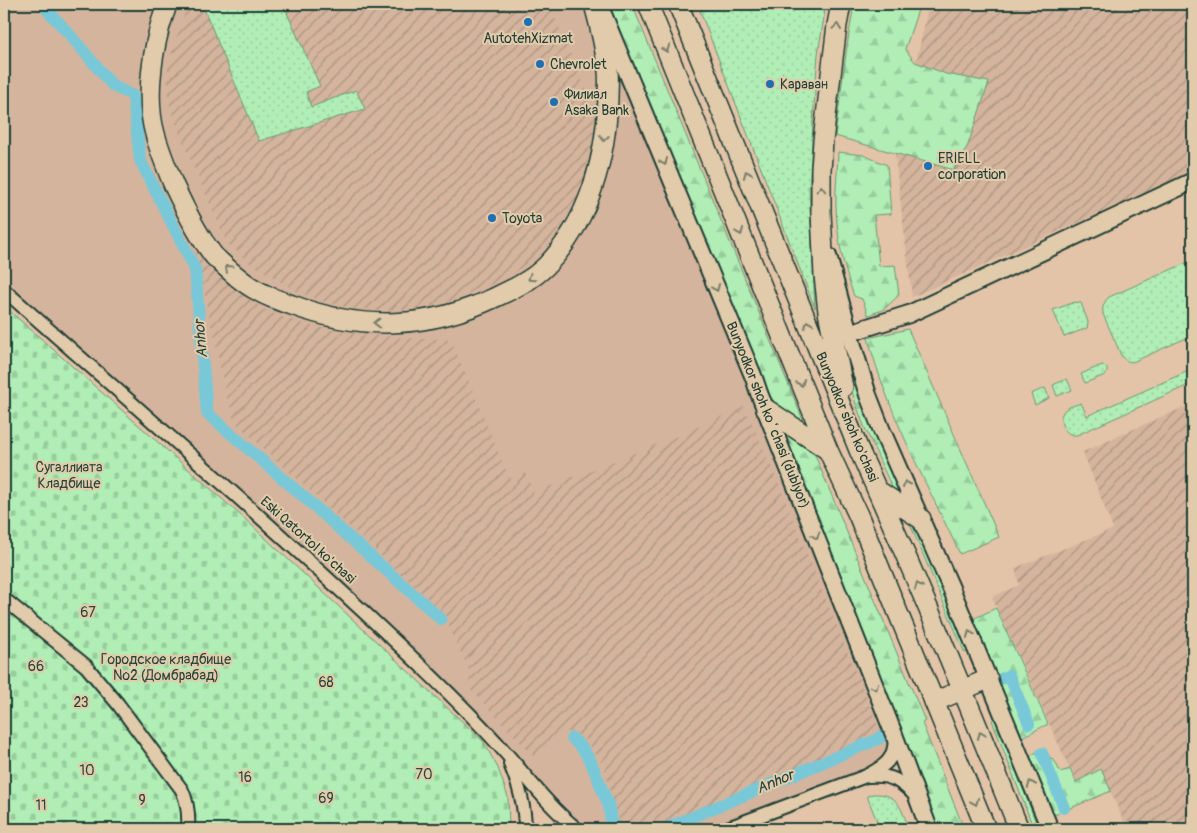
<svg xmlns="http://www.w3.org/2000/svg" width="1197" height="833" font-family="Pangolin,sans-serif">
  <defs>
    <pattern id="industrial-furrows" width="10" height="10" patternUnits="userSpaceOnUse" patternTransform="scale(1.25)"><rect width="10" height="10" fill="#d4b49d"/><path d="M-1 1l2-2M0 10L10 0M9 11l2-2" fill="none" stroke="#ab9481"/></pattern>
    <pattern id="grass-dots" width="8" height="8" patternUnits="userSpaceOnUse" patternTransform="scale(1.25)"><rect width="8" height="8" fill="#b0eeb5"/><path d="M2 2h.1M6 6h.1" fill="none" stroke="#97cd9c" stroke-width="1.8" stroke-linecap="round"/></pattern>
    <pattern id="forest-firs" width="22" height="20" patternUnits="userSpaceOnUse" patternTransform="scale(1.25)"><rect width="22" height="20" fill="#b0eeb5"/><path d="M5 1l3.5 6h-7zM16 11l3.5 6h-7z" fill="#97cd9c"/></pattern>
    <pattern id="cemetery-stones" width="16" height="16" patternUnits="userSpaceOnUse" patternTransform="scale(1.25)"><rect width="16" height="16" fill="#b0eeb5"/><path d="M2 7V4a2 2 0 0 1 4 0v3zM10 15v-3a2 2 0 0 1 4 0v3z" fill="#97cd9c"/></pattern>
  </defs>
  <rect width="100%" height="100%" fill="#e4c4a8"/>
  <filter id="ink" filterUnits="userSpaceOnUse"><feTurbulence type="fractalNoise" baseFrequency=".02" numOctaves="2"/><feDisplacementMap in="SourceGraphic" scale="10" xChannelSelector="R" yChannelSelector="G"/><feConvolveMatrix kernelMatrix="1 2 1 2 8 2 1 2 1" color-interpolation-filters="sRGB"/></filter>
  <g filter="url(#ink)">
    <path fill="#d4b49d" d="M4,4H598L895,737L889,760L725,829H577L461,704L4,290Z"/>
    <path fill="url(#industrial-furrows)" d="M188,4H549L593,106L595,136L590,165L581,191L568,216L550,242L529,262L504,279L445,303L415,310L383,311L349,308L321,301L294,290L250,263L227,243L181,138L168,99V68L173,48Z
      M929,4H1193V171L912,297L895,156Z
      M194,242L206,260L219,275L233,288L265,310L285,318L305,324L325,329L367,334L405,338L451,339L509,478L525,473L534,493L578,475L582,474L685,433L744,406L775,475L880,732L655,827L634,829L618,822L604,766L583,736L560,730L535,758L470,689L468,668L451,632L446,615L234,421L226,395Z
      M1193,404V829H1127L1101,770L1076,783L992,597L1019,585L1015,568L1113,529L1083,452L1165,415Z"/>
    <path fill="url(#grass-dots)" stroke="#689674" d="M202,4H283L320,86L306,92L311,107L356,90L365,109L259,141Z
      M726,4H826L818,54L815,91L809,188L815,308L700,11Z
      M1193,260V335L1135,361C1130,363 1126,361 1122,357L1103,314C1102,307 1104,302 1109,297Z
      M1075,302L1081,303L1088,322L1087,328L1064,337L1053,310Z
      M1102,365L1107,368V372L1105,375L1085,383L1081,374Z
      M1193,369V383L1077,435C1064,437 1055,417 1066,409C1070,406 1076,405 1081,403L1087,416Z
      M1067,379L1072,390L1057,396L1053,385Z
      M1045,388L1049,398L1035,405L1031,394Z
      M873,794C899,793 901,809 909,829H880L867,796Z"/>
    <path fill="url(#forest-firs)" stroke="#689674" d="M607,4H632L803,420L787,415L777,405L767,392Z
      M854,4H920L905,49L915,62L946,74L989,82L968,145L954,170L835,136L847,46Z
      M838,152L863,155L887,165L891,214L874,215L879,266L895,265L899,295L883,310L868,315L862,299L854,296C843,266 837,238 836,206C835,188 838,170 838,152Z
      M908,329L999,537L960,554C927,484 888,414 868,338Z
      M840,333C847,358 854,383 863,407C875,439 890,469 905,499L894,492L864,426L856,404L849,381Z
      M787,435L815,455L925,721L922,723L964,829H939L783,438Z
      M908,519L916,525L969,651L965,653Z
      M996,608L1048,724L1022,737L971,620Z
      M996,719L1037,825L1033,827L992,720Z
      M1042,749L1056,763L1060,772L1070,769L1076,782L1101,769L1111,791L1054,815L1030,756Z"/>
    <path fill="url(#cemetery-stones)" stroke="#689674" d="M4,306L247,521L483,741L498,768L508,797L509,829H4Z"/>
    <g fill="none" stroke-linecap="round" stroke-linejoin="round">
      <path stroke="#79c8d7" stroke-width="12" d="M44,4L48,11L70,35L113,86L133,96L140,160L195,269L207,413L304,497L441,619
        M1001,679L1009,675L1029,724
        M572,738L583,749L591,762L608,804L610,814L611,824L619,829
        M1042,753L1064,808
        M664,829L876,740L886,734"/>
      <g stroke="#1f3d34" stroke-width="16">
        <path id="street" d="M4,290C144,414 286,537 421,666C450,694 478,721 504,751C528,778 549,807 577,829
          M4,599L86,666L118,704L182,790C188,803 189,815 188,829
          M510,764C519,785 525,806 525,829
          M869,776C892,774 900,781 917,797
          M725,829L866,776C885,766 895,760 895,737"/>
      </g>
      <g stroke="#1f3d34" stroke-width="20">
        <path id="secondary" d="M603,14L754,378L759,393L895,737L929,829
          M828,256L849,333L868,395L882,431L951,588L1050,829
          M849,333L909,314L1193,181"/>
      </g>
      <g stroke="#1f3d34" stroke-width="22">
        <path id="primary" d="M167,4C165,12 161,21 159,30C151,61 146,103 155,134C160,152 167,169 174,186C183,205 192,224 204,242C208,247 211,253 215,257C228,269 242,283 258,291C268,297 280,301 292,305C362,331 428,329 496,297C513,289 532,280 546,266C589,222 606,158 608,98C608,89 609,80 608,71C605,48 600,26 594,4
          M648,4L828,450L859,517L986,829
          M678,4L859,450C916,575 968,702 1019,829
          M841,4L837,25L823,141L821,170V212L824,275L828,312L843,387
          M766,409L828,450
          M877,490L921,519
          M934,702L988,679"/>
      </g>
      <use href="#street" stroke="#e2cbab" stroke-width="12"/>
      <use href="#secondary" stroke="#e2cbab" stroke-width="16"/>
      <use href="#primary" stroke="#e2cbab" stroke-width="19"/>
    </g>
    <defs><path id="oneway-chevron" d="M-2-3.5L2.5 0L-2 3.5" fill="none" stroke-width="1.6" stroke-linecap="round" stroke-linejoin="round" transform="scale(1.25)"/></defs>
    <g stroke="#777d6a">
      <use href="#oneway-chevron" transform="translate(837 27) rotate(-82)"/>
      <use href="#oneway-chevron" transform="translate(666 49) rotate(68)"/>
      <use href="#oneway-chevron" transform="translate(604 138) rotate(97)"/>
      <use href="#oneway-chevron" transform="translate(664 162) rotate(67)"/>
      <use href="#oneway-chevron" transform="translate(747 174) rotate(-112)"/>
      <use href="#oneway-chevron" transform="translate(821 189) rotate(-90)"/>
      <use href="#oneway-chevron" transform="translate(740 232) rotate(68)"/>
      <use href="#oneway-chevron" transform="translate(228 268) rotate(-138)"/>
      <use href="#oneway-chevron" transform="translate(531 278) rotate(145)"/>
      <use href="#oneway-chevron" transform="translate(716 288) rotate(67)"/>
      <use href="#oneway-chevron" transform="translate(377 323) rotate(-180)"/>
      <use href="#oneway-chevron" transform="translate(808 324) rotate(-112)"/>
      <use href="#oneway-chevron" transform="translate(801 383) rotate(68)"/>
      <use href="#oneway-chevron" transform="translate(906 484) rotate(-114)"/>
      <use href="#oneway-chevron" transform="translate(816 536) rotate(69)"/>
      <use href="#oneway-chevron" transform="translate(918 586) rotate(-113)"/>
      <use href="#oneway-chevron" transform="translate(970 634) rotate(-112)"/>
      <use href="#oneway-chevron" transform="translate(875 687) rotate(69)"/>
      <use href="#oneway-chevron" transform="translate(981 735) rotate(-112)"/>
      <use href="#oneway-chevron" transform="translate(1031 784) rotate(-112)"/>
      <use href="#oneway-chevron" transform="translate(975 802) rotate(68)"/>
    </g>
  </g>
  <g fill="#1f6fb2" stroke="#e2cbab" stroke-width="2">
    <circle cx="528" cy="22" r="5"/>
    <circle cx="540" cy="64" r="5"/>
    <circle cx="770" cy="84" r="5"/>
    <circle cx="554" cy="102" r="5"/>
    <circle cx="928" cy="166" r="5"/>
    <circle cx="492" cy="218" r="5"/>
  </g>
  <g text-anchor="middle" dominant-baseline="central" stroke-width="4" stroke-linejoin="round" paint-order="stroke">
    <g font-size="14" fill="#1f3d34" stroke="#e2cbab" text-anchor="start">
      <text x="528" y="38" text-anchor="middle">AutotehXizmat</text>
      <text x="550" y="64">Chevrolet</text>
      <text x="780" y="84">Караван</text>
      <text x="564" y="94">Филиал<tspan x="564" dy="16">Asaka Bank</tspan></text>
      <text x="938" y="158">ERIELL<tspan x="938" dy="16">corporation</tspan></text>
      <text x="502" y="218">Toyota</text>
    </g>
    <g font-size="14" fill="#1f3d34" stroke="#e2cbab">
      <text transform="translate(768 415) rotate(68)">Bunyodkor shoh koʻchasi (dublyor)</text>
      <text transform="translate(847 417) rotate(67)">Bunyodkor shoh ko'chasi</text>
      <text transform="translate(308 540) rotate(42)">Eski Qatortol ko'chasi</text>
    </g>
    <g font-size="14" fill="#26463a" stroke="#e2cbab">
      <text x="69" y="467">Сугаллиата<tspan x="69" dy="16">Кладбище</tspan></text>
      <text x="88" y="612">67</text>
      <text x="166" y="659">Городское кладбище<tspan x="166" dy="16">№2 (Домбрабад)</tspan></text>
      <text x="36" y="666">66</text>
      <text x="326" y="682">68</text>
      <text x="81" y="702">23</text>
      <text x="87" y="770">10</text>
      <text x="424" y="774">70</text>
      <text x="245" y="777">16</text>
      <text x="326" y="798">69</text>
      <text x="142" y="800">9</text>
      <text x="41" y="805">11</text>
    </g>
    <g font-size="15" font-style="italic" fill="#24443c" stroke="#e2cbab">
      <text transform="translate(201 339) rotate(-95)">Anhor</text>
      <text transform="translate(775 782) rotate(-23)">Anhor</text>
    </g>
  </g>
  <rect width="1197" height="833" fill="none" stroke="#e2cbab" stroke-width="20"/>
  <rect x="10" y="10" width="1177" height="813" fill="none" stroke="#1f3d34" stroke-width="2" filter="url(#ink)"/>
</svg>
